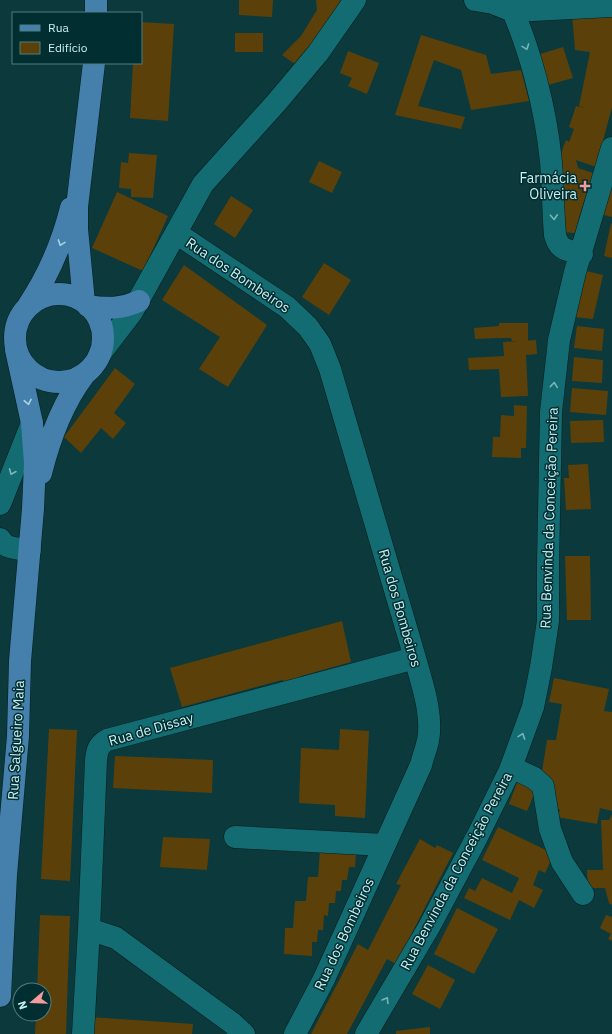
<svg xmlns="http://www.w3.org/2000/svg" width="612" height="1034" font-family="'IBM Plex Sans',sans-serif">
  <rect width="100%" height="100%" fill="#0c393b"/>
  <path fill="#5b4109" d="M239,0H273L272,17L239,15Z
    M316,0H348L301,68L282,55L301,36L317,10Z
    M572,13L612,15V107L596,167L576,160L578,168L593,173L580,214L575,233L560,232V156L566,140L569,142L574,129L569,127L576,106L585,108L579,106L590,52L575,50Z
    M141,22L174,24L168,121L130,118L133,63H141Z
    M235,33H263V52H235Z
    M421,35L486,55L491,74L521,70L529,101L471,110L461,70L434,60L418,106L465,117L461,129L395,115Z
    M563,47L573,78L548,85L537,55Z
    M348,51L379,63L367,94L348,86L352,78L340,73Z
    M129,153L157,155L153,198L131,197V189L119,188L121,162L128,163Z
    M319,161L342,172L332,193L309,182Z
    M612,173V217L600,214Z
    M117,192L168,216L143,271L92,248Z
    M231,196L253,210L235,238L214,224Z
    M611,223L612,224V258L604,256Z
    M324,263L351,280L329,315L302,297Z
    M184,265L267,325L228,387L199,369L220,337L162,300Z
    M586,271L603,275L593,319L575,317Z
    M499,323H528V341H512L511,338H499L475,339L474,328L499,326Z
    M577,326L604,329L602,351L574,348Z
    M536,340L537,354L526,355L528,396L501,397L499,369L469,370L468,358L504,356L503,342Z
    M574,357L603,360L602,383L572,381Z
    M115,368L135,384L114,413L126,423L113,439L101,428L81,453L64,437Z
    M572,388L608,391L606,415L570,412Z
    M514,405L527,406L526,448H521V458L492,457L493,437H500L501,415L514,416Z
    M603,420L604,442L571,443L570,421Z
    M588,464L591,509L566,510L564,478H569L568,465Z
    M565,556H590L591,620H567Z
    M342,621L351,662L301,676L299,679L286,682L282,680L182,707L170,668Z
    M554,678L609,689L604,711L612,712V811L600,808L597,824L557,817L560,810L555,807L556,793L550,790L553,781L541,778L547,740H556L562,704L549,702Z
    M49,729L77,730L70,881L41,879Z
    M340,729L369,731L365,818L335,816V805L299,803L301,748L339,750Z
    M115,756L213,760L212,793L113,788Z
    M518,780L537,787L527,811L509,804Z
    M612,814V905L609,903L605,888H588L587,870H603L601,820H609Z
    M498,827L554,854L545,873L539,870L533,885L543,890L534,908L519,900L510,920L464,898L469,888L475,891L482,878L512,893L519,878L482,860Z
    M163,837L210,839L207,870L160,867Z
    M420,839L435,848L437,845L453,853L396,964L387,959L347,1034H311L358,944L368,950L401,885L396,884Z
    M320,850L356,853L355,867H349L347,880H342L341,891H336L335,903H329L328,916L324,915L323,930H318L317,942H312V956L284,954L285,928H293L295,901H306L308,877H318Z
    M457,908L498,929L474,974L434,954Z
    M40,915L70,916L66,1034H35L36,1014H44V990H37Z
    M606,915L612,917V941L608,939L611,934L600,928Z
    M428,965L455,980L440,1009L412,994Z
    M90,1017L193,1024L192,1034H89Z
    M430,1027V1034H396V1031Z"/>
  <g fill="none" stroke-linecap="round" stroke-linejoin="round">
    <g stroke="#051e1f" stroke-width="23">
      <path id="minor" d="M475,0L493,3L513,11L612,6
        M508,0C530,48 546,109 551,162C553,186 553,211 555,235C559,251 568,250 582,254
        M176,233L287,307L308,327L320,344L330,369L415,658C422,684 433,714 428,741C426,749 423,757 421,765L324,979L295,1034
        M99,355L132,312L203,184L276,103L318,53L355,0
        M0,504L32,423
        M0,539C6,550 19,548 30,550
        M511,767L534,778L543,786L550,829L562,862L583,894
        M235,837L384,845
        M89,929L116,938L232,1023L244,1034
        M83,1034L89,929L96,760C97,751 98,745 107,740L415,658
        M366,1034L429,927L477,837L510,770L533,707L541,667L548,621V565L551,412L559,340L575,272L612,148"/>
    </g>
    <g stroke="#051e1f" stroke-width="23">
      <path id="major" d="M96,13V0
        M15 338a44 44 0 1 1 88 0a44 44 0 1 1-88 0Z
        M84,302L77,229V207L94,63
        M28,306C48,276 62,244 71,208
        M88,306C107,309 121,309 139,301
        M41,473C50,437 62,404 84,375
        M0,996L6,875L18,736L20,661L33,509L35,463L32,423L16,350"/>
    </g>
    <use href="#minor" stroke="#136c71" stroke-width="22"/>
    <use href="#major" stroke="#4480ab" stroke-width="22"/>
  </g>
  <defs><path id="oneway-chevron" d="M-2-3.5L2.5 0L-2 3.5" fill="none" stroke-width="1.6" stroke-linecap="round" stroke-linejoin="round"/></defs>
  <g stroke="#78b5b8">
    <use href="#oneway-chevron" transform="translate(526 47) rotate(70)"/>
    <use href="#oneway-chevron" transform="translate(554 217) rotate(87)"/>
    <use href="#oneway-chevron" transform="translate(554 385) rotate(-84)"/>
    <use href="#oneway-chevron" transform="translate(12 472) rotate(113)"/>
    <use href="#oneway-chevron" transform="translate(522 736) rotate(-70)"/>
    <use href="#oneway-chevron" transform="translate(386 1000) rotate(-59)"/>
  </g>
  <g stroke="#a9d4e0">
    <use href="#oneway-chevron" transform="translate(61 243) rotate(110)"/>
    <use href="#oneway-chevron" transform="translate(28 402) rotate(79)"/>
  </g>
  <path fill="#f59b9a" stroke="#002e31" stroke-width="1.5" d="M583 180h4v4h4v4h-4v4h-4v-4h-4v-4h4z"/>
  <g text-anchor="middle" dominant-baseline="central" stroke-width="3" stroke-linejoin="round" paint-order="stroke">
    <g font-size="14" fill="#cbf0f2" stroke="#002e31" text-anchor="end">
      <text x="577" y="178">Farmácia<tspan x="577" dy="16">Oliveira</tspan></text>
    </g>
    <g font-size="14" fill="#cbf0f2" stroke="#002e31">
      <text transform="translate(238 275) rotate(34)">Rua dos Bombeiros</text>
      <text transform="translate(549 518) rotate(-88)">Rua Benvinda da Conceição Pereira</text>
      <text transform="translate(400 608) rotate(74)">Rua dos Bombeiros</text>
      <text transform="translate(151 729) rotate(-16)">Rua de Dissay</text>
      <text transform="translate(16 740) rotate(-87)">Rua Salgueiro Maia</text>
      <text transform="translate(456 871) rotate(-62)">Rua Benvinda da Conceição Pereira</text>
      <text transform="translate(344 934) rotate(-65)">Rua dos Bombeiros</text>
    </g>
  </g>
  <rect x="12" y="12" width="130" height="52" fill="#002e31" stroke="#517c7e"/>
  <rect x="20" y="25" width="20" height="6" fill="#4480ab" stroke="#517c7e"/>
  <text x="48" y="32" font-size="12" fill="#cbf0f2">Rua</text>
  <rect x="20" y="42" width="20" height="12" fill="#5b4109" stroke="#517c7e"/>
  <text x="48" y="52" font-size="12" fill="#cbf0f2">Edifício</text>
  <g transform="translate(32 1002) rotate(251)"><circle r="19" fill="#002e31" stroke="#517c7e"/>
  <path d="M0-3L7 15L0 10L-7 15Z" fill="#f59b9a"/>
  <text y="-6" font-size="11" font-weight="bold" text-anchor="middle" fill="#cbf0f2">N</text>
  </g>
</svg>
